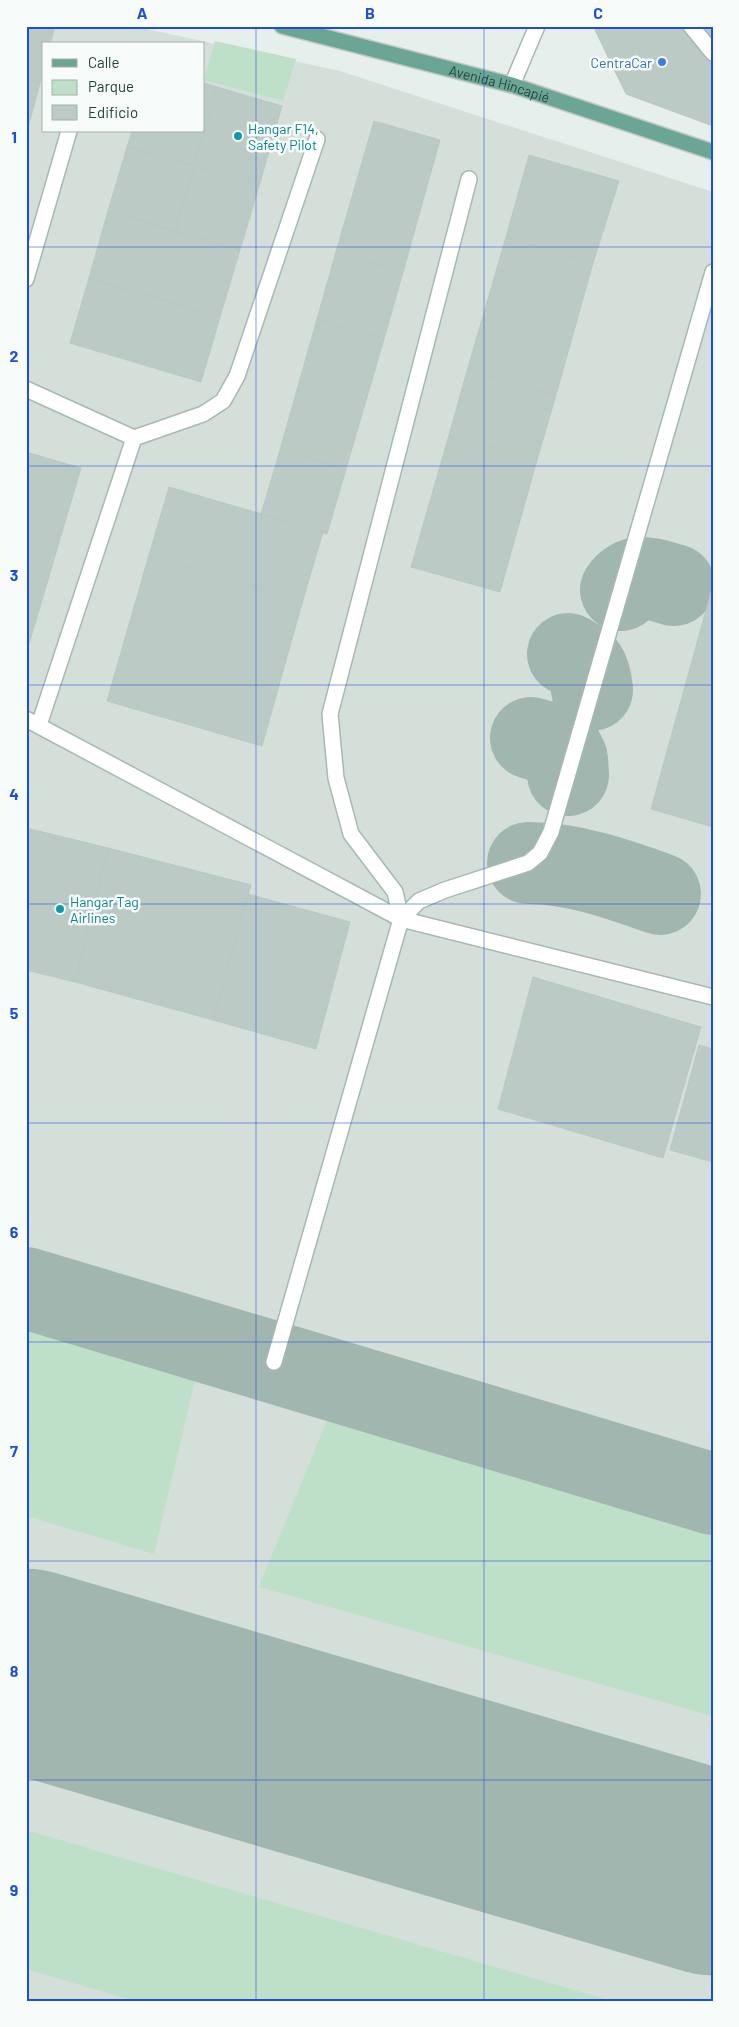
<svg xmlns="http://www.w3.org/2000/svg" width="739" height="2027" font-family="Barlow,sans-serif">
  <rect width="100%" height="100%" fill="#e6efeb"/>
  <path fill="#d4dfda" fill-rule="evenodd" d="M26,26H133L340,71L713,192V2001H26ZM44,44H204V131H44Z"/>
  <path fill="#bfe0c8" d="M215,41L296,59L283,101L204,80Z
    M26,1326L196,1377L154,1554L26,1516Z
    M327,1420L713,1534L712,1716L259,1587Z
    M26,1830L612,2001H134L26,1969Z"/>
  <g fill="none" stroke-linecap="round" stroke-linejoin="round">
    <path stroke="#a2b6b0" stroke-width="82" d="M621,590C634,570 655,580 674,585
      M568,654C586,664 590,668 592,690
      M531,738L561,747L567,759L568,775
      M528,863C573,863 618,879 660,894
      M26,1288L713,1494
      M26,1721L93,1691"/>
    <path stroke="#a2b6b0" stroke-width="205" d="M26,1671L713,1873"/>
  </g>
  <path fill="#bbcac4" stroke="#b8c9c2" d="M26,26H55L50,44H44V68L26,135Z
    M597,26H713V126L626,94L595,30Z
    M204,83L217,87L194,166L127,147L132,131H204Z
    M217,87L282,106L259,186L194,166Z
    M374,121L440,140L403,272L336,252Z
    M127,147L194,166L175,231L108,211Z
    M529,155L619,181L593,263L506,237Z
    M194,166L259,186L240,250L175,231Z
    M108,211L240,250L220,317L89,278Z
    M506,237L593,263L556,395L467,371Z
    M336,252L403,272L384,339L317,319Z
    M89,278L220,317L201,382L70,343Z
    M317,319L384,339L346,469L280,450Z
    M467,371L556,395L537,460L449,435Z
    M449,435L537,460L500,592L411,567Z
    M280,450L346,469L327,534L261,514Z
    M26,452L81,468L29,644L26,643Z
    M169,487L323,532L303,600L149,555Z
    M149,555L303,600L262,746L107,701Z
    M713,585V827L651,809Z
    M26,828L108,848L75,982L26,970Z
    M108,848L251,885L213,1020L75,982Z
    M248,894L350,922L316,1049L213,1020Z
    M533,977L701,1027L663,1158L498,1109Z
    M699,1045L713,1049V1162L670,1150Z"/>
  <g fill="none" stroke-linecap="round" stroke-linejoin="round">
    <g stroke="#a8b8b2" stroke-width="18">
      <path id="minor" d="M691,26L713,53
        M512,85L537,26
        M26,279L69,131
        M26,389L134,438L203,414L223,401L237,376L317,139
        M26,719L401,919L713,997
        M39,725L134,438
        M401,919L395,892L351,834L336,778L330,714L469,179
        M274,1362L401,919L419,901L445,890L528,863L540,853L551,832L713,272"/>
    </g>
    <g stroke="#c2cac8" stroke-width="18">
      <g id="major">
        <path id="s1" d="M282,26L512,85L713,152"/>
      </g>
    </g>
    <use href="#minor" stroke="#fff" stroke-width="15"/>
    <use href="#major" stroke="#6aa596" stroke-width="15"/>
  </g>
  <path fill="none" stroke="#1d4ed8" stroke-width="1" stroke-opacity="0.55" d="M256,26V2001M484,26V2001M26,247H713M26,466H713M26,685H713M26,904H713M26,1123H713M26,1342H713M26,1561H713M26,1780H713"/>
  <circle fill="#3f7fe0" stroke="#f7fbf9" stroke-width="2" cx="662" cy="62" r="5"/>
  <g fill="#0f9aa8" stroke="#f7fbf9" stroke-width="2">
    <circle cx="238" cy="136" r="5"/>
    <circle cx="60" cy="909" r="5"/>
  </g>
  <g text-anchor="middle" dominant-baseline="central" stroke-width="5" stroke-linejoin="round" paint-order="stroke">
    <g font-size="14" fill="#366cbe" stroke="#f7fbf9" text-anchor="end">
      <text x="652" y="62">CentraCar</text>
    </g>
    <g font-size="14" fill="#24423a" stroke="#f7fbf9">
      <text stroke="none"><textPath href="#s1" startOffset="225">Avenida Hincapié</textPath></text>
    </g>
    <g font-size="14" fill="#0d838f" stroke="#f7fbf9" text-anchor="start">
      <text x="248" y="128">Hangar F14,<tspan x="248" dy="16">Safety Pilot</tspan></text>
      <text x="70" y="901">Hangar Tag<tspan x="70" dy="16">Airlines</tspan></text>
    </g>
  </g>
  <rect width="739" height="2027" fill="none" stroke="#f7fbf9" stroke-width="55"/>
  <rect x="42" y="42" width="162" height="90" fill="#f7fbf9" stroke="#a3b1ad"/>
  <rect x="52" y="59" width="25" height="8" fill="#6aa596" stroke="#a3b1ad"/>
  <text x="88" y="68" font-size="15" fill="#24423a">Calle</text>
  <rect x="52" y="80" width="25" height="15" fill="#bfe0c8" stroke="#a3b1ad"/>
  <text x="88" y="92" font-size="15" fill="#24423a">Parque</text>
  <rect x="52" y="105" width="25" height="15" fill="#bbcac4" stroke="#a3b1ad"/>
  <text x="88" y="118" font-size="15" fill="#24423a">Edificio</text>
  <rect x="28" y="28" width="684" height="1972" fill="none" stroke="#1d4ed8" stroke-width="2"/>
  <g font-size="16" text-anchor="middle" font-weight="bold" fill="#1d4ed8">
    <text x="142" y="19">A</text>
    <text x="370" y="19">B</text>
    <text x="598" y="19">C</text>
    <text x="14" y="143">1</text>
    <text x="14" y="362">2</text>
    <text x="14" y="581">3</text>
    <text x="14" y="800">4</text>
    <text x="14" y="1019">5</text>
    <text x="14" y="1238">6</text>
    <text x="14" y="1457">7</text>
    <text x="14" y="1677">8</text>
    <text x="14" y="1896">9</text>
  </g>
</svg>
